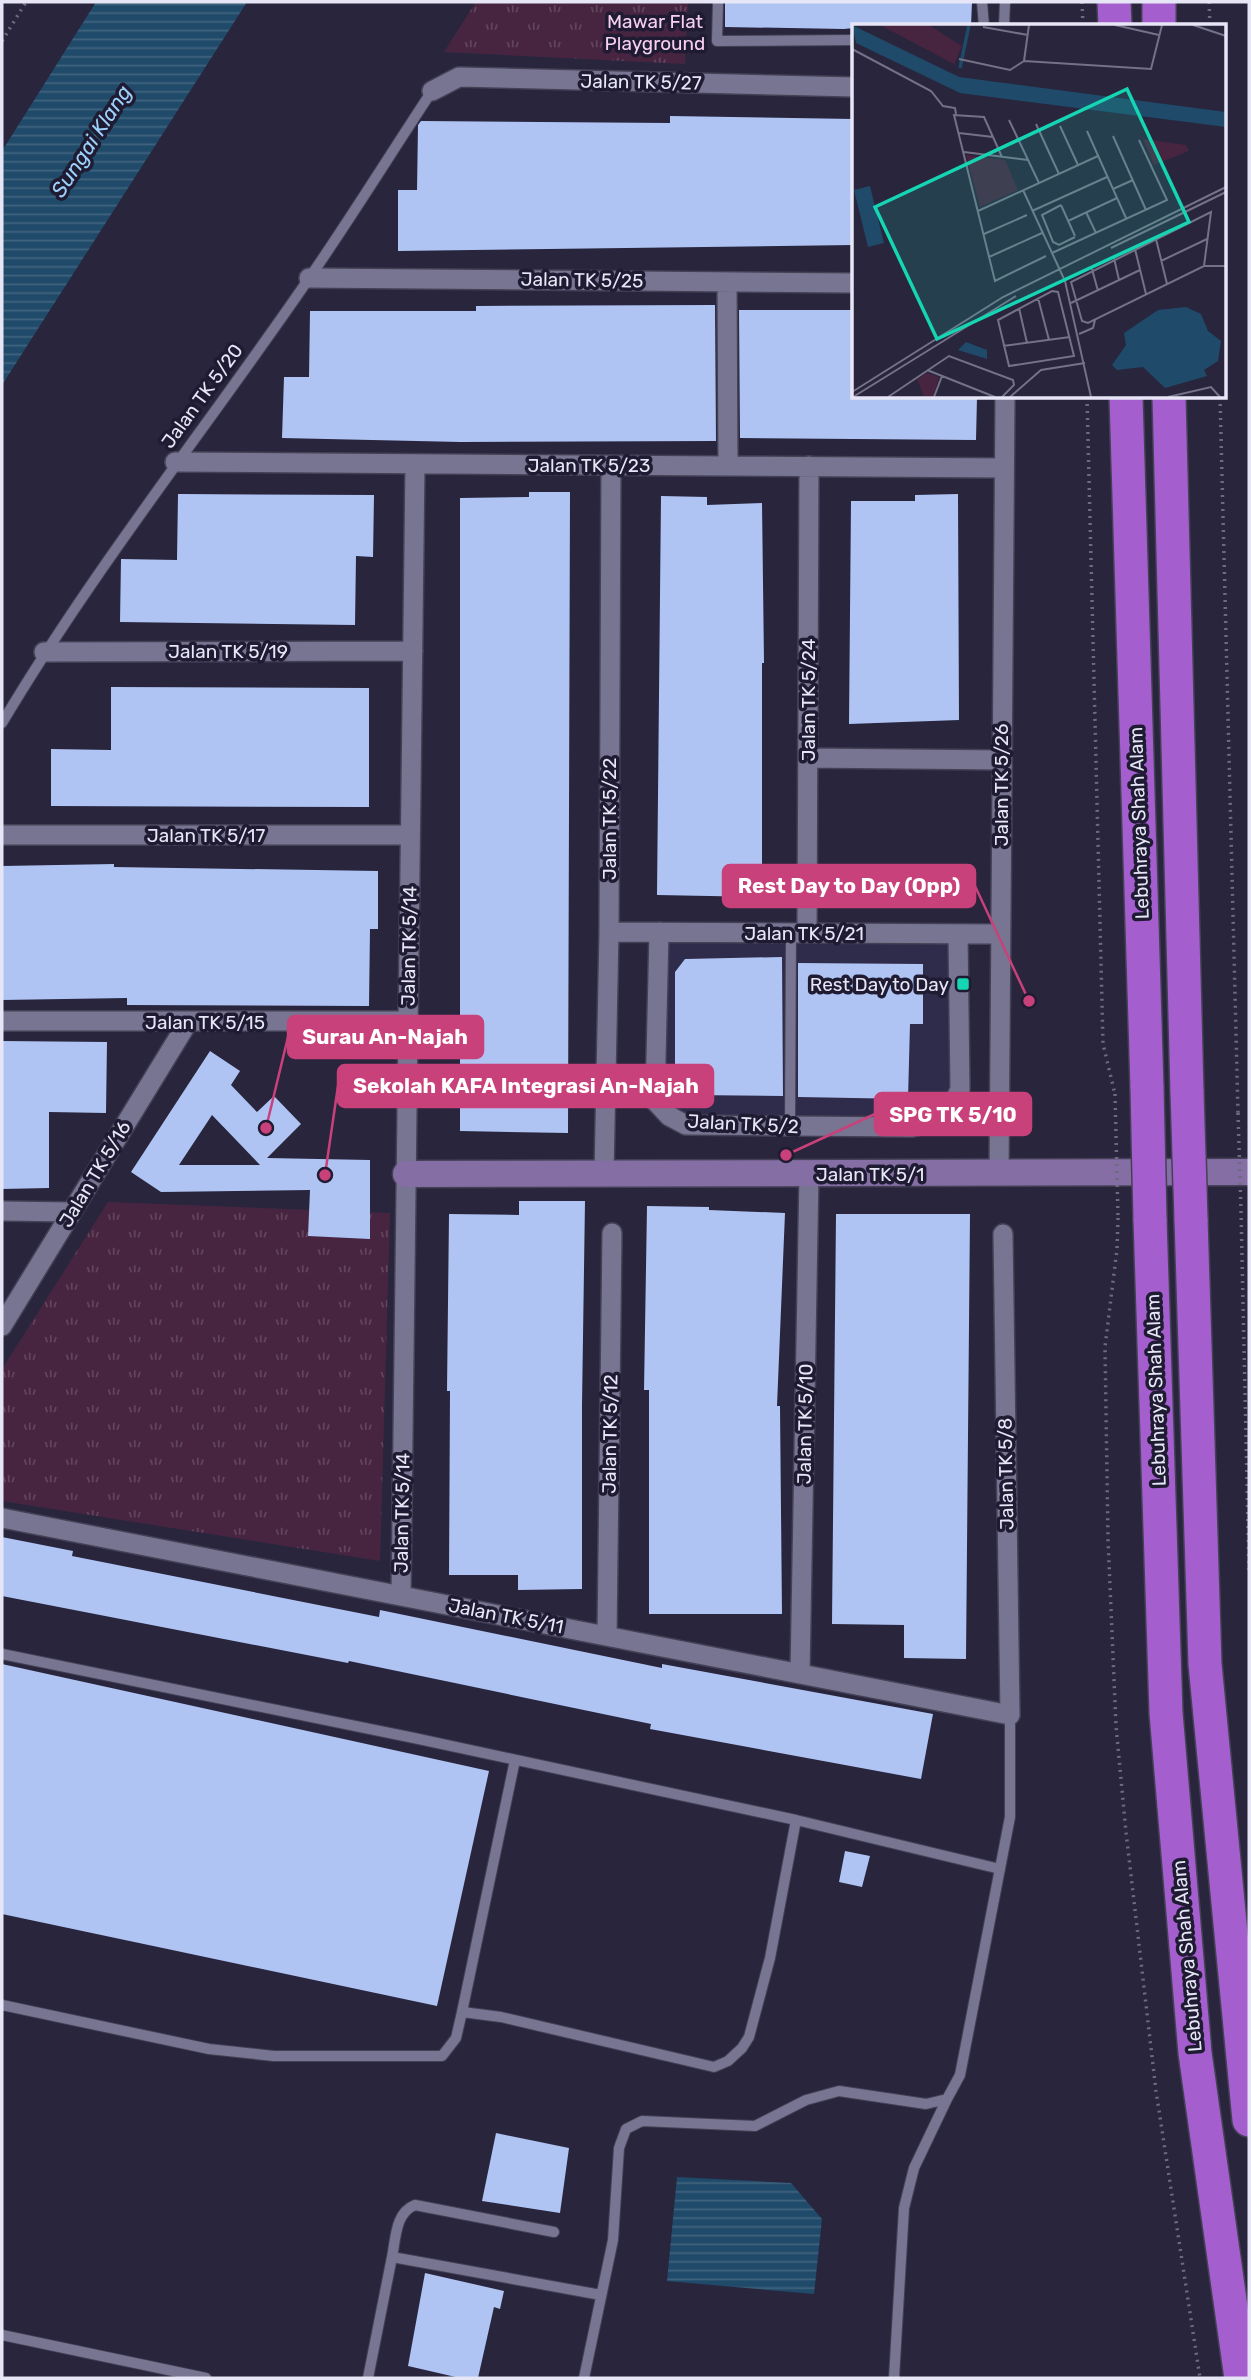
<svg xmlns="http://www.w3.org/2000/svg" width="1251" height="2380" font-family="Rubik,sans-serif">
  <defs>
    <pattern id="park-tufts" width="24" height="20" patternUnits="userSpaceOnUse" patternTransform="scale(1.75)"><rect width="24" height="20" fill="#472541"/><path d="M3 7l-1-3M5 7V3M7 7l1-3M15 17l-1-3M17 17v-4M19 17l1-3" fill="none" stroke="#62455d"/></pattern>
    <pattern id="water-rules" width="6" height="5" patternUnits="userSpaceOnUse" patternTransform="scale(1.75)"><rect width="6" height="5" fill="#204a69"/><path d="M0 2.5h6" fill="none" stroke="#40647f"/></pattern>
  </defs>
  <rect width="100%" height="100%" fill="#28253d"/>
  <path fill="#2f2b4a" d="M951,941L952,1088L932,1115L910,1120L687,1115L674,1109L664,1098L667,943Z"/>
  <path fill="url(#park-tufts)" d="M476,2H688L685,64L444,52Z
    M108,1202L390,1213L380,1561L2,1501V1369Z"/>
  <path fill="url(#water-rules)" d="M96,2H247L2,385V151Z
    M677,2177L791,2183L822,2219L814,2294L667,2281Z"/>
  <path fill="#afc4f3" fill-rule="evenodd" d="M725,2H972L971,26H854V28L844,29L725,27Z
    M670,116L854,119V245L398,251V190H417L418,125L421,121L670,123Z
    M715,305L716,441L461,442L282,438L284,377H309L310,311H476V306Z
    M739,310H854V397H977L976,440L740,438Z
    M529,492H570L568,1133L460,1131V498L529,497Z
    M178,494L374,495L373,557L356,556L355,625L120,622L121,559L177,560Z
    M958,494L959,720L849,724L851,501H915V495Z
    M661,496L707,497V505L762,503L764,663H762V897L657,895Z
    M111,687L369,688V807L51,806V749L111,750Z
    M114,864V867L378,871V929H370L369,1006L127,1005V998L2,1000V866Z
    M782,957L783,1096L690,1095L675,1080V972L685,959Z
    M798,963L923,964V1024H910L908,1099L798,1097Z
    M2,1041L107,1042L106,1113L49,1112V1188L2,1189Z
    M210,1051L240,1071L231,1085L257,1112L274,1096L301,1124L267,1158L370,1160V1239L308,1236L310,1190L161,1192L131,1172ZM212,1115L260,1165H261H179Z
    M519,1201H585L582,1405V1589L518,1590V1575H449L450,1391H447L449,1214L519,1215Z
    M647,1206L709,1207V1210L785,1213L777,1406H780L782,1614H649V1390H644Z
    M836,1214H970L966,1659L904,1658V1625L832,1624Z
    M2,1537L73,1551L72,1556L379,1617L380,1610L662,1668V1664L933,1714L921,1779L650,1729L651,1724L349,1661L348,1663L2,1596Z
    M2,1664L489,1771L437,2006L2,1914Z
    M845,1851L870,1856L862,1887L839,1882Z
    M496,2133L569,2148L560,2213L482,2201Z
    M425,2273L504,2291L500,2309L494,2307L478,2378H460L408,2366Z"/>
  <g fill="none" stroke-linecap="round" stroke-linejoin="round">
    <g stroke="#444156" stroke-width="12">
      <path id="lane" d="M718,2L717,41L854,40
        M982,2L984,26
        M1004,26L1005,2
        M2,723C95,567 207,427 310,277C352,216 391,153 432,91
        M790,1126L791,933
        M2,1654L414,1738L796,1820L770,1958L749,2037L742,2048L728,2061L714,2067L501,2017L462,2012L456,2038L442,2056H274L209,2049L2,2005
        M796,1820L1000,1869
        M462,2012L515,1760
        M392,2257C396,2238 395,2213 415,2205L554,2232
        M2,2335L206,2378
        M368,2378L392,2257L601,2295
        M584,2378L613,2240L619,2148L626,2129L642,2121L755,2126L806,2100L839,2091L926,2104L947,2099L960,2075L1010,1817V1715
        M894,2378L904,2208L914,2168L947,2099"/>
    </g>
    <g stroke="#444156" stroke-width="22">
      <path id="street" d="M432,91L459,77L854,87
        M309,278L854,283
        M727,282L728,466
        M175,462L1004,468
        M44,652L413,651
        M808,758L1002,760
        M2,835H410
        M609,932L1000,934
        M659,932L655,1101L669,1116L686,1125L912,1127C939,1121 950,1115 960,1089L958,934
        M807,933L809,466
        M2,1021H408
        M604,1174L609,932L611,465
        M999,1174L1005,397
        M2,1211L71,1212
        M2,1326L188,1022
        M2,1518L1010,1715L1003,1234
        M401,1596L415,464
        M607,1636L612,1233
        M800,1674L809,1174"/>
    </g>
    <g stroke="#444156" stroke-width="29">
      <path id="secondary" d="M406,1174L1249,1172"/>
    </g>
    <g stroke="#444156" stroke-width="36">
      <path id="highway" d="M1114,2L1115,26
        M1159,2V26
        M1126,397L1147,1088
        M1169,397L1187,1092
        M1150,1219L1166,1713L1195,2053L1241,2378
        M1191,1219L1205,1664L1249,2120"/>
    </g>
    <path stroke="#6d6b80" stroke-width="3.5" stroke-dasharray="2 5" stroke-linecap="butt" d="M1082,2L1083,26
      M1209,2L1210,26
      M2,41L26,2
      M1087,397L1103,1044L1115,1094
      M1220,397L1238,1113
      M1241,1211L1249,1573
      M1118,1218L1117,1249L1105,1347L1108,1539L1116,1726L1126,1832L1156,2091L1200,2378"/>
    <use href="#lane" stroke="#777592" stroke-width="10"/>
    <use href="#street" stroke="#777592" stroke-width="19"/>
    <use href="#secondary" stroke="#846ea4" stroke-width="26"/>
    <use href="#highway" stroke="#a45ece" stroke-width="33"/>
    <g stroke="#444156" stroke-width="36" stroke-linecap="butt">
      <path id="highway-bridge" d="M1147,1088L1150,1219
        M1187,1092L1191,1219"/>
    </g>
    <path stroke="#6d6b80" stroke-width="3.5" stroke-dasharray="2 5" stroke-linecap="butt" d="M1115,1094L1118,1218
      M1238,1113L1241,1211"/>
    <use href="#highway-bridge" stroke="#a45ece" stroke-width="33"/>
  </g>
  <rect fill="#15d5b3" stroke="#1e1b32" stroke-width="2.5" x="956" y="977" width="14" height="14" rx="3.5"/>
  <g text-anchor="middle" dominant-baseline="central" stroke-width="7" stroke-linejoin="round" paint-order="stroke">
    <g font-size="19" fill="#f8d0ef" stroke="#1e1b32">
      <text x="655" y="21">Mawar Flat<tspan x="655" dy="22">Playground</tspan></text>
    </g>
    <g font-size="19" fill="#e7e6f6" stroke="#1e1b32">
      <text transform="translate(641 82) rotate(1)">Jalan TK 5/27</text>
      <text transform="translate(582 280) rotate(1)">Jalan TK 5/25</text>
      <text transform="translate(202 396) rotate(-54)">Jalan TK 5/20</text>
      <text x="589" y="465">Jalan TK 5/23</text>
      <text x="228" y="651">Jalan TK 5/19</text>
      <text transform="translate(808 700) rotate(-90)">Jalan TK 5/24</text>
      <text transform="translate(1001 785) rotate(-90)">Jalan TK 5/26</text>
      <text transform="translate(609 819) rotate(-90)">Jalan TK 5/22</text>
      <text transform="translate(1139 823) rotate(-92)">Lebuhraya Shah Alam</text>
      <text x="206" y="835">Jalan TK 5/17</text>
      <text x="804" y="933">Jalan TK 5/21</text>
      <text transform="translate(409 946) rotate(-89)">Jalan TK 5/14</text>
      <text x="205" y="1022">Jalan TK 5/15</text>
      <text transform="translate(743 1124) rotate(3)">Jalan TK 5/2</text>
      <text transform="translate(95 1174) rotate(-59)">Jalan TK 5/16</text>
      <text x="870" y="1174">Jalan TK 5/1</text>
      <text transform="translate(1156 1390) rotate(-92)">Lebuhraya Shah Alam</text>
      <text transform="translate(805 1424) rotate(-89)">Jalan TK 5/10</text>
      <text transform="translate(610 1434) rotate(-89)">Jalan TK 5/12</text>
      <text transform="translate(1006 1474) rotate(-91)">Jalan TK 5/8</text>
      <text transform="translate(402 1513) rotate(-89)">Jalan TK 5/14</text>
      <text transform="translate(506 1616) rotate(11)">Jalan TK 5/11</text>
      <text transform="translate(1187 1956) rotate(-95)">Lebuhraya Shah Alam</text>
    </g>
    <g font-size="19" fill="#e7e6f6" stroke="#1e1b32" text-anchor="end">
      <text x="949" y="984">Rest Day to Day</text>
    </g>
    <g font-size="21" font-style="italic" fill="#9dd1fb" stroke="#1e1b32">
      <text transform="translate(91 141) rotate(-57)">Sungai Klang</text>
    </g>
  </g>
  <g transform="translate(852 24)">
    <rect width="374" height="374" fill="#28253d"/>
    <path d="M28,1H77L110,22L102,40Z" fill="#472541"/>
    <path d="M291,115L334,121L337,127L302,141ZM114,131L153,136L166,166L128,183ZM75,349L87,353L81,373H72L65,355Z" fill="#472541"/>
    <path d="M0,1L107,53L374,88V103L108,69L4,19ZM18,162L32,219L16,223L2,166ZM334,283L349,290L356,307L369,317L366,337L352,346L355,352L313,364L291,343L265,346L260,341L274,321L272,309L306,286ZM114,318L135,326V335L106,326Z" fill="#204a69"/>
    <path fill="none" stroke="#204a69" stroke-width="3.5" d="M108,44L117,1"/>
    <path fill="none" stroke="#747287" stroke-width="2" d="M263,1L307,11M341,1L374,12M131,3L176,11M0,25L79,67L91,82L103,84L104,90M107,35L158,46L172,37M172,37L299,45L310,1M172,37L177,1M157,96L187,159M184,100L207,150M208,102L226,141M235,107L274,194M107,109L141,113M261,112L294,186M112,128L176,136M150,133L132,93L102,91L143,257L194,232M261,165L281,156M171,166L213,257L239,373M209,181L190,191L201,218L207,221L223,213M209,181L223,212M126,187L246,132M180,187L255,153M234,188L244,209M216,197L265,174M132,210L175,191M304,215L315,260M259,224L374,168M283,225L294,270M200,229L315,176L287,116M137,233L190,209M262,234L267,256M309,237L355,215M352,242L359,188L219,258L230,297L236,299L352,242H374M240,245L246,267M200,267L206,268L222,332L157,342L146,296ZM186,274L197,316M219,279L288,246M167,284L175,319M227,310L241,304L243,296M151,322L218,313M75,346L143,373M0,368L151,273L374,163M1,373L164,272M36,373L97,332L161,356L162,361L150,373M82,373L90,352M158,373L189,346L233,339M316,373L359,363L368,373"/>
    <path fill="#15d5b3" fill-opacity="0.15" stroke="#15d5b3" stroke-width="3.5" d="M275,65L337,198L85,315L23,183Z"/>
    <rect width="374" height="374" fill="none" stroke="#e7e6f6" stroke-width="3.5"/>
  </g>
  <path fill="none" stroke="#c9417a" stroke-width="2.5" d="M1029 1001L975 886M266 1128L288 1037M325 1175L338 1086M786 1155L875 1114"/>
  <g fill="#c9417a" stroke="#1e1b32" stroke-width="2.5">
    <circle cx="1029" cy="1001" r="7"/>
    <circle cx="266" cy="1128" r="7"/>
    <circle cx="325" cy="1175" r="7"/>
    <circle cx="786" cy="1155" r="7"/>
  </g>
  <g fill="#c9417a" stroke="#c9417a" stroke-width="2.5">
    <rect x="723" y="865" width="252" height="42" rx="7"/>
    <rect x="288" y="1016" width="195" height="42" rx="7"/>
    <rect x="338" y="1065" width="375" height="42" rx="7"/>
    <rect x="875" y="1093" width="156" height="42" rx="7"/>
  </g>
  <g font-size="21" text-anchor="middle" font-weight="bold" fill="#fff">
    <text x="849" y="893">Rest Day to Day (Opp)</text>
    <text x="385" y="1044">Surau An-Najah</text>
    <text x="526" y="1093">Sekolah KAFA Integrasi An-Najah</text>
    <text x="953" y="1122">SPG TK 5/10</text>
  </g>
  <rect width="1251" height="2380" fill="none" stroke="#e7e6f6" stroke-width="7"/>
</svg>
